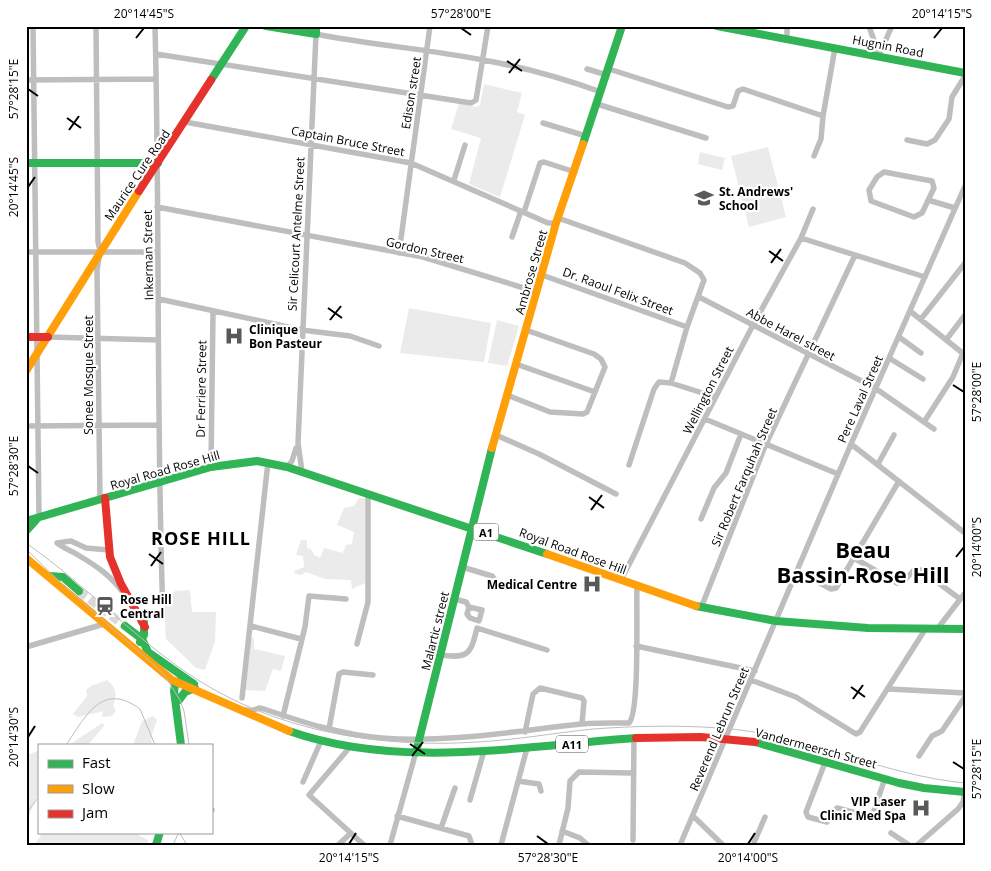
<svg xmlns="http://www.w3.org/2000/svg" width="991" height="871" font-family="'Open Sans',sans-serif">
  <rect width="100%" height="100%" fill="#fff"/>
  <path fill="#ebebeb" d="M484,84L522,93L517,112L525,115L500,197L469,184L481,138L451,129L459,103L476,107L480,105Z
    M768,147L786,217L749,227L731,156Z
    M700,152L725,158L722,170L698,164Z
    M409,308L491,323L484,362L400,353Z
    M497,320L519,326L507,366L488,363Z
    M359,498L365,499V583L352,589L351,580L325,579L306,572L301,575L296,574L294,571L304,567L303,556L296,555L301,540H307V548L312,550L314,555L320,558L324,548L343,553L346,545L352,544L354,532L337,525L344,508L354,506Z
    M190,590L192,612H216L215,641L205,670L196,668L166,639L164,602L175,591Z
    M251,637L254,638V649L285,656L281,671L273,669L265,691L245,690Z
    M107,680C117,689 117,693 113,706L116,711L112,716L102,717L103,711L78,717L73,714L87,696L86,690L91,686Z
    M153,716L157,720L151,737L152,745H133L142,721Z
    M102,723L105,725L88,745H69Z
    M39,750V793L26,822V756Z
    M43,832H133L148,840L147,845H34Z"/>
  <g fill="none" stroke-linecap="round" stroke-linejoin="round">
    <path stroke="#bdbdbd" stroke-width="1" d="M66,745C86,716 102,681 140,709L155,745
      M26,813L39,797
      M179,832L187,845"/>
    <path stroke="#d9d9d9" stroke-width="9" stroke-dasharray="9 4.5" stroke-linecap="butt" d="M79,591L125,626"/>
    <path stroke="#bebebe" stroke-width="5.5" d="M33,26L39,517
      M96,26L98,242L100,251L97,270L100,500
      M155,26C160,222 156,419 163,615
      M869,26L879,55
      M787,39V26
      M156,54L471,103L476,100L488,26
      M879,55L892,26
      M587,69L607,75
      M609,69L728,107L733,106L738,91L743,89L823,116L835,48
      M26,80L156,79
      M597,104L706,138
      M185,122L411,163L548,223H556
      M543,123L586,136
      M907,140L927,144L935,140L949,119L952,97L965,76
      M814,156L821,139L823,116
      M884,172L932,181L934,188L922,213L914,217L871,201L869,190L877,177Z
      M454,180L465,145
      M928,200L955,208
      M157,207L423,257L537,292
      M524,212L540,163L544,162L575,172
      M558,218L685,263L700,273L704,280L687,327L671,383
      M512,237L521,211
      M801,238L925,277
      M26,252H158
      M399,253L430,26
      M542,275L687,327
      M699,297L875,388L934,429
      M159,299L302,330L350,336L379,346
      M910,311L965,355
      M921,319L965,263
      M48,337L158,340
      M899,337L921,353
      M946,340L965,315
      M889,358L923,379
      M516,364L595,392
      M507,395L550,412L583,414L587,412L605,367L601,359L594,354L526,330
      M705,419L838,474
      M924,422L953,377L963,353
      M26,426L157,425
      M496,435L539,454L616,494
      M851,444L965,533
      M878,464L894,435
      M629,465L654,389L659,382L671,383L715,397
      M211,467L213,311
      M287,467L292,461L296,448
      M302,472L298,443L316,34C371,45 427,49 483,60C523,67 562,78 601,92
      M701,519L714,488L726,473L741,434
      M109,550L86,548L71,541L57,543C64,549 71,550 78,555C95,565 110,575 122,591
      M854,558L897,583L904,581L914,570H921L960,599
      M462,567L492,576L498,584L505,586
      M798,571L831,589L836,588L899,481
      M621,580L753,325L801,238L813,209
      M454,599L466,602L469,607L467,614L470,618L479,621L482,610L469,607
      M701,608L766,444L855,255
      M251,626L301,639
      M938,628L965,593
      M357,644L368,602V494
      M636,646L755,671
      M26,647L104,624
      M441,655C469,659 471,653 477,628L547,650
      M751,680L796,697L856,734L860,732L926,628
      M889,689L965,693
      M242,698L268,462
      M246,710L251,711L259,708L264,709C302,722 342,735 382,738C445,743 509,732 572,725C591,722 610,723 629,723C640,712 636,607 637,586
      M283,716L305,627L309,596L346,599
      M329,729L339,674L343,672L373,675
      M525,732L533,694L540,688L582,698L584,701L582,724
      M350,747L309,795L364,845
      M919,756L932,736L942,731L965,697
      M826,760L806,812L808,817L827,822L837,808L872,817L885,778
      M518,781L539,784L541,791
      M303,782L321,741
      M470,800L484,751
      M211,810H212
      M397,816L469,836L472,845
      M693,816L723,845
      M441,828L455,788
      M562,831L580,838L588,845
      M891,833L909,845
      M633,840L634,738
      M338,845L351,833
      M390,845L416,752
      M501,845L527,748
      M559,845L568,808L570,781L579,772L632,773
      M680,845L851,444L965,186
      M753,845L765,817
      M917,845L958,809L963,802L965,792"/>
    <path stroke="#30b455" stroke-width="8" d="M266,26L316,34V26
      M717,26L965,73
      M211,80L246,26
      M583,144L622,26
      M26,163H158
      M26,521L211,467L257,461L287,467L547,554
      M26,531L36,520
      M50,576L63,577L79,591
      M696,606L776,621L868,628L965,629
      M125,626L142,639L148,652L194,684
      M140,642L144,635V622
      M179,700L185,692L195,688
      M289,731C400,770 521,746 636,738
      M755,742L899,783L924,788L965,792
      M181,745L174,691L175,685L182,679
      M416,752L492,448
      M156,845L160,832"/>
    <path stroke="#ff9f0a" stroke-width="8" d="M26,371L139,191
      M492,448L556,223L583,144
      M547,554L696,606
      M26,558L172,680L289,731"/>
    <path stroke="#e5322d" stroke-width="8" d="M139,191L211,80
      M26,337H48
      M105,498L110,557L121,584L145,627
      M636,738L701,737L755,742"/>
    <path stroke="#bebebe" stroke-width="1" d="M26,543C91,588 144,650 213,689C292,734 388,748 477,742C516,740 554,733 593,729C634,726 677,725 719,728C803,733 880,775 965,783
      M26,549L61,583L163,673L180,700L184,711L189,745
      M173,845L179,832"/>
  </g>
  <path fill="none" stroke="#000" stroke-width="2" d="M461,28L471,35M136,38L144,28M934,38L942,28M507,61L522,71M509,73L520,59M28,89L38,96M67,118L81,128M69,130L79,116M28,187L35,177M769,251L783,261M771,263L781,249M328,308L342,318M330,320L341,306M953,385L964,392M28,466L38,473M589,497L604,508M591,510L602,495M149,554L163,564M956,557L964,547M151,566L161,552M851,687L865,697M853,699L863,685M28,737L35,726M410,744L425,754M412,756L423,742M953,762L964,769M537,836L548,844M349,844L356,833M748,844L755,833"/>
  <defs>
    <g id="school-bare" transform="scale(1.5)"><path d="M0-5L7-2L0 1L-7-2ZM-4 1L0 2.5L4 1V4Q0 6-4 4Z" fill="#595959" stroke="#fff" stroke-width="2.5" paint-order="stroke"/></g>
    <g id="hospital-bare" transform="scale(1.5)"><path d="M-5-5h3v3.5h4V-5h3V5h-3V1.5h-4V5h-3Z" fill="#595959" stroke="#fff" stroke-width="2.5" paint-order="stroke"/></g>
    <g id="station-bare" transform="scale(1.5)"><path d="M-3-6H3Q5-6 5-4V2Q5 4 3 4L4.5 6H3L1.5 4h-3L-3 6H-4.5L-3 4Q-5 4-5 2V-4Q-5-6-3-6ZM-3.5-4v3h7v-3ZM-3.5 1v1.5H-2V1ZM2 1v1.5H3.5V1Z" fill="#595959" stroke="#fff" stroke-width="2.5" paint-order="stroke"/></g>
  </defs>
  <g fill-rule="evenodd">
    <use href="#school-bare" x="704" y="198"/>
    <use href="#hospital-bare" x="234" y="336"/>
    <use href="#hospital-bare" x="592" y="584"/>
    <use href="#station-bare" x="105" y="606"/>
    <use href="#hospital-bare" x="921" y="808"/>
  </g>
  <g text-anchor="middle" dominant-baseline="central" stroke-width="4.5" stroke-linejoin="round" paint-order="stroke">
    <g fill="#fff" stroke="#4c4c4c" stroke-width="1">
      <rect x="473.5" y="523.5" width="25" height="17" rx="4"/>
      <rect x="556" y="735.5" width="32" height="17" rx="4"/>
    </g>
    <g font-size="11" font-weight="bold" fill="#000">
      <text x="486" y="532">A1</text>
      <text x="572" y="744">A11</text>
    </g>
    <g font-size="12" fill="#000" stroke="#fff">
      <text transform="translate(888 46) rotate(11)">Hugnin Road</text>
      <text transform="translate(411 93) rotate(-81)">Edison street</text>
      <text transform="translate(348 141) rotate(11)">Captain Bruce Street</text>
      <text transform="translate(137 175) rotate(-56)">Maurice Cure Road</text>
      <text transform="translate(296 234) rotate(-87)">Sir Celicourt Antelme Street</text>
      <text transform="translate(425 250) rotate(13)">Gordon Street</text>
      <text transform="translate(148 255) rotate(-91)">Inkerman Street</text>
      <text transform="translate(531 272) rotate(-74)">Ambrose Street</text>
      <text transform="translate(618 291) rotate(20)">Dr. Raoul Felix Street</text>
      <text transform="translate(791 334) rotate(28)">Abbe Harel street</text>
      <text transform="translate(88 375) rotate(-90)">Sonee Mosque Street</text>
      <text transform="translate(201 389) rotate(-89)">Dr Ferriere Street</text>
      <text transform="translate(708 390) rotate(-63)">Wellington Street</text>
      <text transform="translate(860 399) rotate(-66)">Pere Laval Street</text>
      <text transform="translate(165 470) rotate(-16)">Royal Road Rose Hill</text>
      <text transform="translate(744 477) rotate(-67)">Sir Robert Farquhah Street</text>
      <text transform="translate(573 551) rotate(20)">Royal Road Rose Hill</text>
      <text transform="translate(435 631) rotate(-76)">Malartic street</text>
      <text transform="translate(719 729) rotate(-67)">Reverend Lebrun Street</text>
      <text transform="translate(816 748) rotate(15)">Vandermeersch Street</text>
    </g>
    <g font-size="12" font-weight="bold" fill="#000" stroke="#fff" text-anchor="start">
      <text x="719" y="191">St. Andrews'<tspan x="719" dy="14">School</tspan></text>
      <text x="249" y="329">Clinique<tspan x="249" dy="14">Bon Pasteur</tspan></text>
      <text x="577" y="584" text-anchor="end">Medical Centre</text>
      <text x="120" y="599">Rose Hill<tspan x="120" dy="14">Central</tspan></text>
      <text x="906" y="801" text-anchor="end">VIP Laser<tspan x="906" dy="14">Clinic Med Spa</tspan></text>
    </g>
    <g font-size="18" font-weight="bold" letter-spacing="1" fill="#000" stroke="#fff">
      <text x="201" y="538">ROSE HILL</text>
    </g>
    <g font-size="22" font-weight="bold" fill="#000" stroke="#fff">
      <text x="863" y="549">Beau<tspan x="863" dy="25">Bassin-Rose Hill</tspan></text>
    </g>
  </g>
  <rect width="991" height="871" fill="none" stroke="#ffffff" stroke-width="55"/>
  <rect x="38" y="744" width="175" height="90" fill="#ffffff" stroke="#999999"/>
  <rect x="48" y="760" width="25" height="8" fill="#30b455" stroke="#999999"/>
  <text x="82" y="768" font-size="15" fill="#000000">Fast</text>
  <rect x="48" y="785" width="25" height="8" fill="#ff9f0a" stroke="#999999"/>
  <text x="82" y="794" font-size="15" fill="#000000">Slow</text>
  <rect x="48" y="810" width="25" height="8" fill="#e5322d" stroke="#999999"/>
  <text x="82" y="818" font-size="15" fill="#000000">Jam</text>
  <rect x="28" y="28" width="936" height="816" fill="none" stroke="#000" stroke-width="2"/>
  <g font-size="12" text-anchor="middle" fill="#000">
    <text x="144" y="18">20°14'45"S</text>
    <text x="461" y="18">57°28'00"E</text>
    <text x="942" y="18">20°14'15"S</text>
    <text transform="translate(14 89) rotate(-90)" y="4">57°28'15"E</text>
    <text transform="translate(14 187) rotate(-90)" y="4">20°14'45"S</text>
    <text transform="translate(977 392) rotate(-90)" y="4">57°28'00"E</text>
    <text transform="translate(14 466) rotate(-90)" y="4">57°28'30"E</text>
    <text transform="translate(977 547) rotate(-90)" y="4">20°14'00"S</text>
    <text transform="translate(14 737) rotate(-90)" y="4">20°14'30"S</text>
    <text transform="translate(977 769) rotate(-90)" y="4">57°28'15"E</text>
    <text x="349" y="862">20°14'15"S</text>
    <text x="548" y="862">57°28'30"E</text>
    <text x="748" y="862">20°14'00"S</text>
  </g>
</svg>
